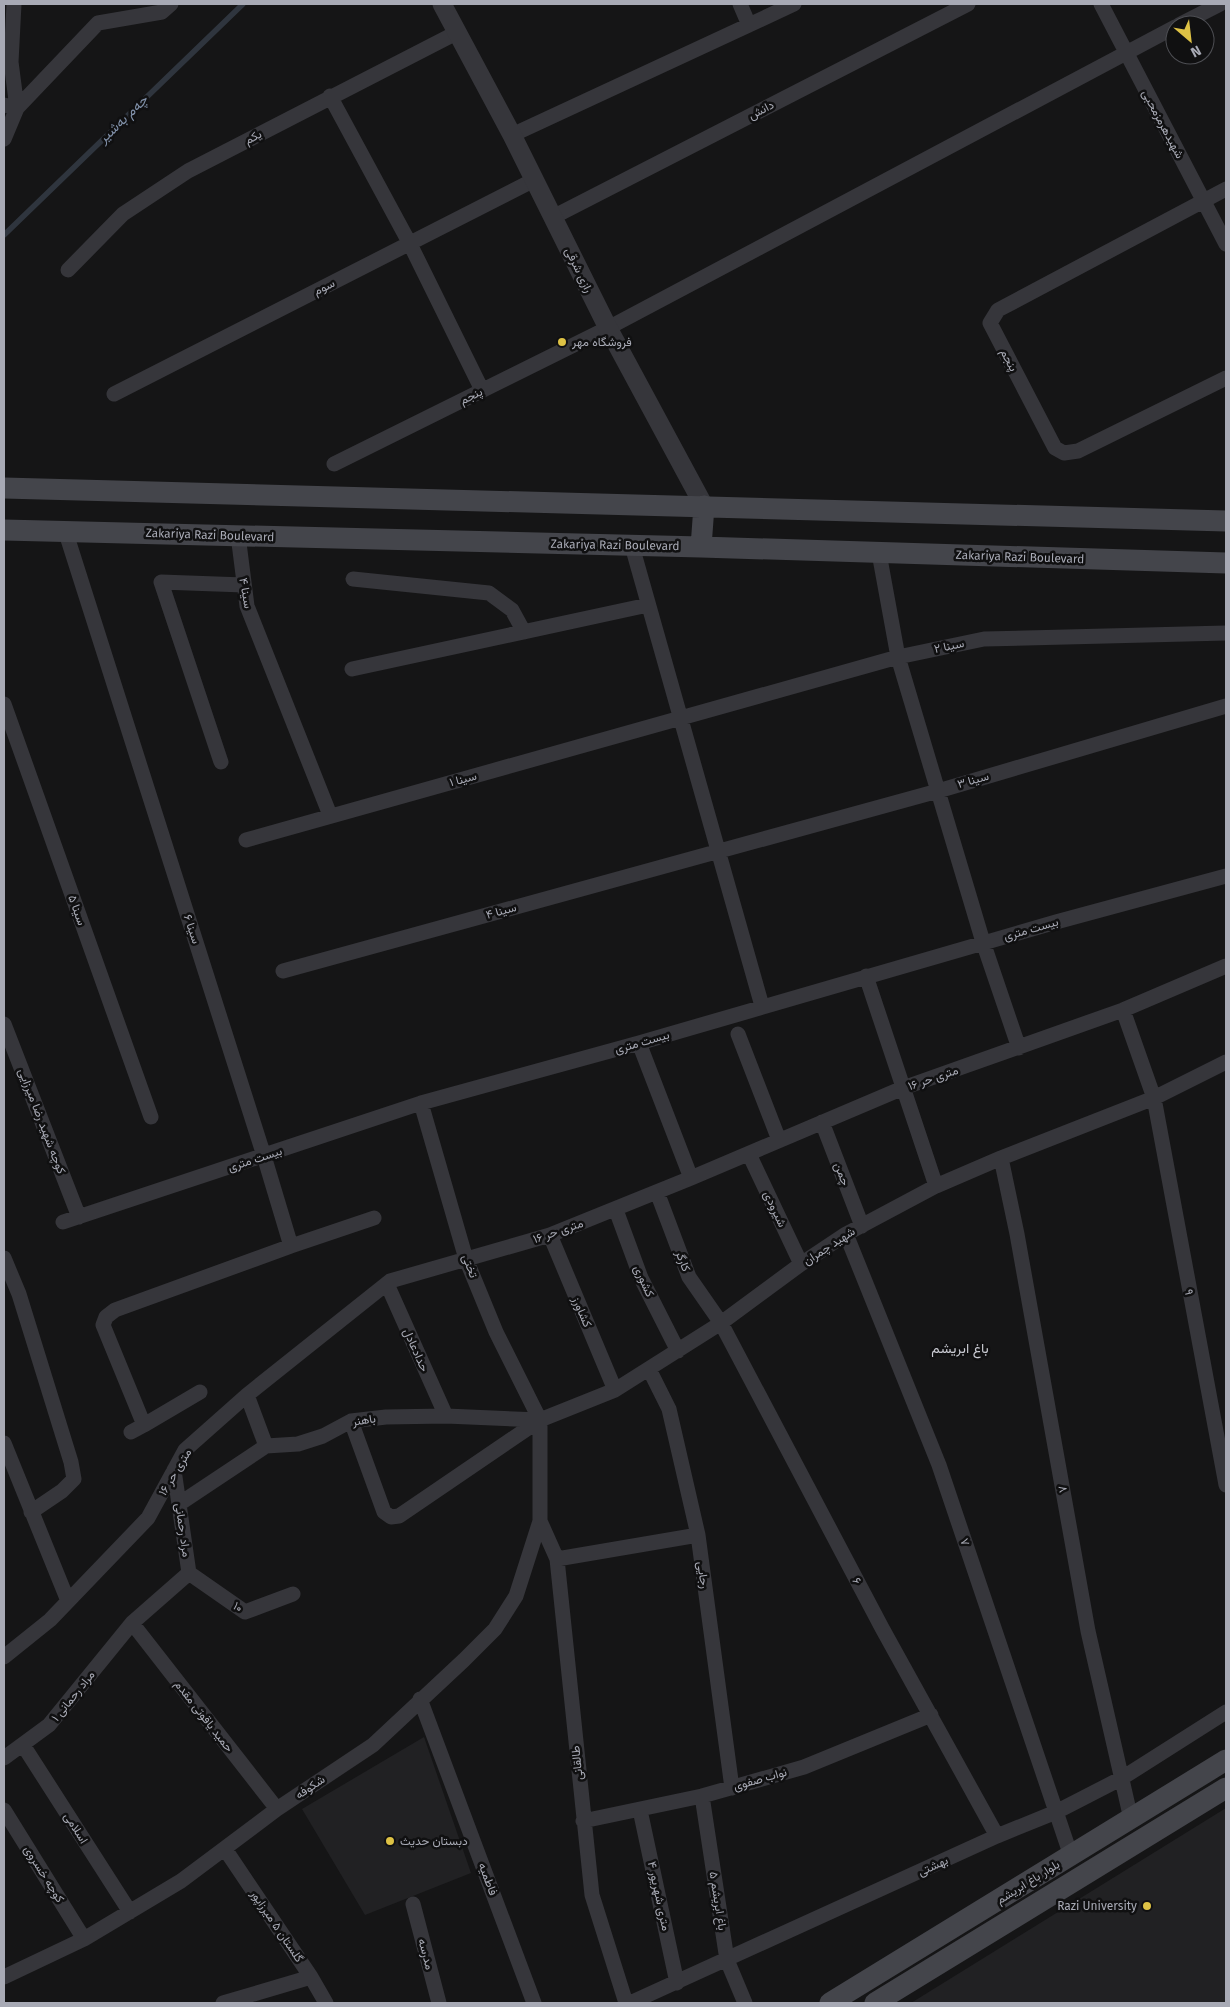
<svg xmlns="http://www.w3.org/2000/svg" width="1230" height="2007" font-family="'Fira Sans',Vazirmatn,sans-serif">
  <rect width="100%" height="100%" fill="#151516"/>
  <path fill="#212123" d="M424,1737L471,1873L365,1915L302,1809Z
    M1226,1808V2003H911Z"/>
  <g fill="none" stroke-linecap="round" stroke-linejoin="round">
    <path stroke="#2f353e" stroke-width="5.5" d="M4,235L243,4"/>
    <path stroke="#36363b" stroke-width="15" d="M740,4L749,25
      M1101,4L1226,244
      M1179,25L1220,4
      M330,96L410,244L482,390
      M4,105L17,108L98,23L162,12L171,4
      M512,135L794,4
      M4,139L17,108L11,62L14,4
      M1226,189L998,310L990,323L1055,448L1064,453L1078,451L1226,378
      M553,217L968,4
      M68,270L123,214L188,171L458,32
      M114,394L534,180
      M334,464L608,328L1175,27
      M65,530L264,1156L291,1246L374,1218
      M238,535L247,606L330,815
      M632,546L762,1006
      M879,553L898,657L983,942L1019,1048
      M353,579L489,593L512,610L524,632
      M352,669L648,605
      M4,704L151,1117
      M221,762L161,582L244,585
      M246,840L898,657L984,639L1226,633
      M283,971L938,791L1226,706
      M866,976L936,1186
      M1123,1010L1154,1098L1226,1485
      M4,1024L79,1217
      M738,1034L779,1140
      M639,1043L691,1178
      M421,1103L466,1259L496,1332L540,1420
      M822,1122L862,1226
      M749,1154L801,1264
      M1001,1158L1017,1234L1088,1631L1131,1819
      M657,1192L689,1277L721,1323L882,1628L997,1836
      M616,1210L641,1278L678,1351
      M63,1222L421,1103L639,1043L1056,922L1226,876
      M846,1234L939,1465L1071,1856
      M550,1235L615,1390
      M4,1258L19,1294L71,1462L74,1479L62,1491L31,1512
      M387,1284L446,1416
      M649,1369L669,1409L698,1535L732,1788
      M247,1395L266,1446
      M351,1421L384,1512L391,1517L399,1516L540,1420
      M144,1425L200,1392
      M131,1432L144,1425L103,1325L106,1317L115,1310L291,1246
      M4,1443L68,1601
      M179,1504L266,1446L298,1444L323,1436L351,1421L386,1417L446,1416L540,1420
      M540,1521L557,1559L592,1895L626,2003
      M557,1559L698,1535
      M189,1573L245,1612L293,1594
      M132,1623L277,1809
      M4,1657L50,1620L148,1518L185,1450L247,1395L390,1281L550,1235L691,1178L903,1088L1123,1010L1226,966
      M420,1699L534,2003
      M23,1745L130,1912
      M4,1758L49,1725L132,1623L189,1573L174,1470
      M702,1796L727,1960L745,2003
      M4,1810L84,1939
      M640,1810L677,1983
      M583,1821L702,1796L804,1767L931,1715
      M225,1849L311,1977L326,2003
      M413,1904L439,2003
      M4,1977L84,1939L181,1881L277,1809L373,1745L464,1660L495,1629L516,1596L540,1521V1420L615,1390L721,1323L801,1264L846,1234L936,1186L1001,1158L1154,1098L1226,1062
      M223,2003L311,1977
      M630,2003L997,1836L1056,1812L1122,1778L1226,1712"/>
    <path stroke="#36363b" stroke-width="19" d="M442,4L512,135L608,328L704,506"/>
    <path stroke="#44454b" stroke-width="21" d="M4,488L1226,521
      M4,530L701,547L1226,563
      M701,547L704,506
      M830,2003L1226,1760
      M875,2003L1226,1788"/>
  </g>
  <g fill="#dec245" stroke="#101011" stroke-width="2">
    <circle cx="562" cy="342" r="5"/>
    <circle cx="390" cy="1841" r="5"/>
    <circle cx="1147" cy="1906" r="5"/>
  </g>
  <g text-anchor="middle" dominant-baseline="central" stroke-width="5" stroke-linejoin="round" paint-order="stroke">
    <g font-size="12" fill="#a8aab5" stroke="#101011">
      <text transform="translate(761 110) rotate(-27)">دانش</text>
      <text transform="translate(1163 124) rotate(62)">شهیدهرمزمحبی</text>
      <text transform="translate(253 137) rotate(-28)">یکم</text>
      <text transform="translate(579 270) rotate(64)">رازی شرقی</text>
      <text transform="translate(324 287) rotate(-27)">سوم</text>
      <text transform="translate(1009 360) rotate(62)">پنجم</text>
      <text transform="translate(471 396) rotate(-26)">پنجم</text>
      <text transform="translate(210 535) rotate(2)">Zakariya Razi Boulevard</text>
      <text transform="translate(615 545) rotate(1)">Zakariya Razi Boulevard</text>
      <text transform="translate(1020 557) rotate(2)">Zakariya Razi Boulevard</text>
      <text transform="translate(246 593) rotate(80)">سینا ۴</text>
      <text transform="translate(949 646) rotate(-12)">سینا ۲</text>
      <text transform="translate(463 779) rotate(-15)">۱ سینا</text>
      <text transform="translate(973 780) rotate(-16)">سینا ۳</text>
      <text transform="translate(77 910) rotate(70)">سینا ۵</text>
      <text transform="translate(501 911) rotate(-16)">سینا ۴</text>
      <text transform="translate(192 929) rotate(72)">سینا ۶</text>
      <text transform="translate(1031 929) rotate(-16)">بیست متری</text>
      <text transform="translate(642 1042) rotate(-16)">بیست متری</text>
      <text transform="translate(933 1078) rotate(-19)">۱۶ متری حر</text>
      <text transform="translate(42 1121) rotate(69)">کوچه شهید رضا میرزایی</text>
      <text transform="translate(255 1159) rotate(-18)">بیست متری</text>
      <text transform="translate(842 1174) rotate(69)">چمن</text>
      <text transform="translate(775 1209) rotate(65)">شیرودی</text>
      <text transform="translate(558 1231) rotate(-19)">۱۶ متری حر</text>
      <text transform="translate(829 1246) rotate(-33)">شهید چمران</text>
      <text transform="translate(683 1261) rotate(69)">کارگر</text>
      <text transform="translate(470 1266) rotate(69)">تختی</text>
      <text transform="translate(644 1281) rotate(66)">کشوری</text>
      <text transform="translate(1189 1292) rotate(79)">۹</text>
      <text transform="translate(582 1312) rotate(67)">کشاورز</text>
      <text transform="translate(416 1350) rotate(66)">حدادعادل</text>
      <text transform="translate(364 1420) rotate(-9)">باهنر</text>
      <text transform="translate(175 1472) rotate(-59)">۱۶ متری حر</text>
      <text transform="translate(1063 1489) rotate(80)">۸</text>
      <text transform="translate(183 1530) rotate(82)">مراد رحمانی</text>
      <text transform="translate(965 1542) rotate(71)">۷</text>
      <text transform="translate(703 1575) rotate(82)">رجایی</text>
      <text transform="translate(857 1581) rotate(62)">۶</text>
      <text transform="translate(238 1607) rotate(31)">۱۰</text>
      <text transform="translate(73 1696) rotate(-51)">مراد رحمانی ۱</text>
      <text transform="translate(204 1716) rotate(52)">حمید یاقوتی مقدم</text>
      <text transform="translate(577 1763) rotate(-96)">طالقانی</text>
      <text transform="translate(760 1779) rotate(-16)">نواب صفوی</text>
      <text transform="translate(310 1787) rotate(-34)">شکوفه</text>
      <text transform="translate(76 1828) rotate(58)">اسلامی</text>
      <text transform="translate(933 1866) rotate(-25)">بهشتی</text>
      <text transform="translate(44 1874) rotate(58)">کوچه خسروی</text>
      <text transform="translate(488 1879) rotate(69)">فاطمیه</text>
      <text transform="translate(1028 1882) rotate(-32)">بلوار باغ ابریشم</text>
      <text transform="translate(659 1896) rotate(78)">۴ متری شهریور</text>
      <text transform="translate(718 1901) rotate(81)">باغ ابریشم ۵</text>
      <text transform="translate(277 1926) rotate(56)">گلستان ۵ میرزاپور</text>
      <text transform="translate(426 1954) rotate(75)">مدرسه</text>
    </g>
    <g font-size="12" fill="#a8aab5" stroke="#101011" text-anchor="start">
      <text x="572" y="342">فروشگاه مهر</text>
      <text x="400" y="1841">دبستان حدیث</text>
      <text x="1137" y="1906" text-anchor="end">Razi University</text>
    </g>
    <g font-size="14" font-style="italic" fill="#8393ac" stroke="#101011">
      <text transform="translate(123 119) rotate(-44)">چەم بەشیر</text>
    </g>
    <g font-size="14" fill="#c9cad2" stroke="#101011">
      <text x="960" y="1348">باغ ابریشم</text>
    </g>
  </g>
  <rect width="1230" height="2007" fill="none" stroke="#a8aab5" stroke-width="10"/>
  <g transform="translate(1190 40) rotate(152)"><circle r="24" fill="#101011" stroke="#4d4e53"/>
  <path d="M0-4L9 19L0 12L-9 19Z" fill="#dec245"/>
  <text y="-8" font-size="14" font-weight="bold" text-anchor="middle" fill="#a8aab5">N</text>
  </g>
</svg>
